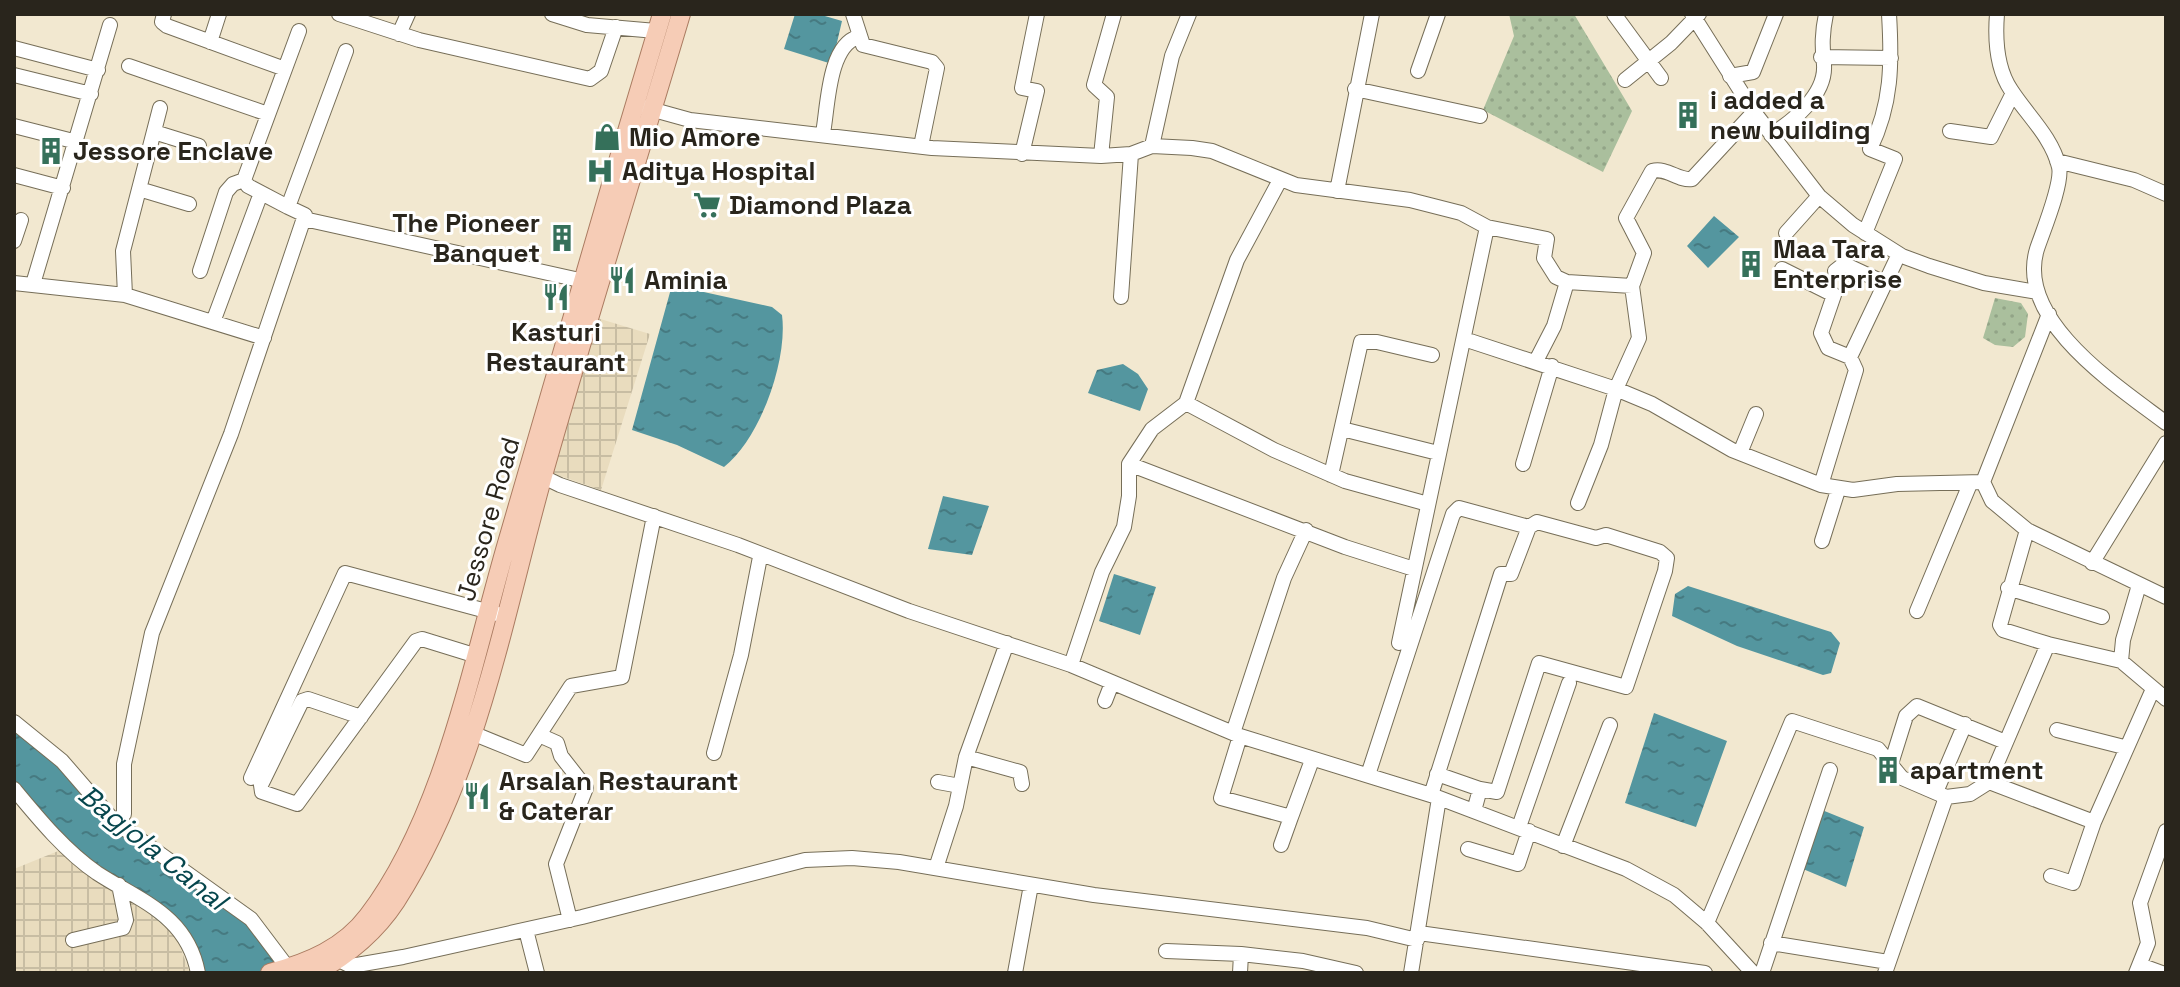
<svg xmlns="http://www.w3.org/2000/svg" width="2180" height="987" font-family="'Space Grotesk',sans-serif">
  <defs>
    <pattern id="industrial-grid" width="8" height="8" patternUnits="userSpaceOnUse" patternTransform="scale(2)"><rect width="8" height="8" fill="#e9dcbe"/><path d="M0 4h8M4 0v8" fill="none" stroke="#c8bda3"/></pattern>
    <pattern id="park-dots" width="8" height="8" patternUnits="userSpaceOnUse" patternTransform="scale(2)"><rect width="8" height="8" fill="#aabf9d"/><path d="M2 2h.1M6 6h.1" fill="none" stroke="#92a487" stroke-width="1.8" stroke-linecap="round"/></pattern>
    <pattern id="water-ripples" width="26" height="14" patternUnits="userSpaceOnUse" patternTransform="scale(2)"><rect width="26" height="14" fill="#54969f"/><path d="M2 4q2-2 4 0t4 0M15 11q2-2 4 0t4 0" fill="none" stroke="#467a81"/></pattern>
  </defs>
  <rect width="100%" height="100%" fill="#f2e8d0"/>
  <path fill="url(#industrial-grid)" d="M597,318L650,334L601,490L549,472Z
    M63,849L171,923L190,973H14V869Z"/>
  <path fill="url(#park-dots)" d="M1509,14H1574L1632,111L1603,172L1483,110L1514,36Z
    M1995,298L2021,303L2028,314L2025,337L2013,347L1995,345L1983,338Z"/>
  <path fill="url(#water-ripples)" d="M795,14H818L842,21L832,64L784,49Z
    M1714,216L1739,237L1708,268L1687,246Z
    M672,285L772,307L782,315C788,360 760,439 724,467L677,445L632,430Z
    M1123,364L1138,374L1148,389L1140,411L1088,393L1097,370Z
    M943,496L989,506L972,555L928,549Z
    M1114,574L1156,587L1140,635L1099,621Z
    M1688,586L1831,632L1840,643L1831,673L1823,675L1737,646L1672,616L1675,594Z
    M1654,713L1727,741L1696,827L1625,803Z
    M14,730L99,800L250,911L286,973H200L197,952L67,847L14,790Z
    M1822,810L1864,827L1846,887L1803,869Z"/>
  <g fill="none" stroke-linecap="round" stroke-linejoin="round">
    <g stroke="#766e58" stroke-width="16">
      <path id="minor" d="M164,14L162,22L167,26L285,69
        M339,14L419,40L590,79L601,71L616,27
        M552,14L587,25L656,31
        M853,14L863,45L932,62L937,68L921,146
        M1614,14L1661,78
        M1692,14L1754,112L1819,196L1853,225L1902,256L1929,266L1984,283L2037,292
        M1997,14C1995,39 1997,69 2011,90C2027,115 2052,137 2059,167C2063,183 2043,231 2037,249C2015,320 2117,386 2166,423
        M399,34L408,14
        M210,42L219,14
        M14,48L98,70
        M1821,57L1891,58
        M129,66L268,114
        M1418,71L1438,14
        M14,75L91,94
        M1730,76L1753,72L1776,14
        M1625,80L1671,43L1699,14
        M1355,89L1480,116
        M643,107L690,120L932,148L1101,156L1131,154L1152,146L1192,148L1212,151L1296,185L1410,200L1461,213L1487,227L1547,239L1544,258L1556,277L1567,282L1554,326L1536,361
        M160,108L123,251L125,295L264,338
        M14,126L77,142
        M1950,131L1991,137L2013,93
        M154,132L199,146
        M823,133C828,107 828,46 858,37
        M1771,135C1793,121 1826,95 1824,65C1822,46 1822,33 1826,14
        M1152,146L1172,56L1189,14
        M1022,154L1037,91L1022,88L1037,14
        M1101,156L1107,97L1094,85L1114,14
        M2057,161L2134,180L2166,194
        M14,175L63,188
        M1280,180L1237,260L1186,403L1274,450L1345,481L1428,504
        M139,189L189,204
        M1337,191L1372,14
        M288,207L248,186L244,180L299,31
        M304,219L593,283
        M1786,233L1819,196
        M1865,233L1895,159L1870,149C1892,104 1892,63 1889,14
        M14,241L21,220
        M1782,269L1834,295L1821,333L1828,348L1850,357L1899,254
        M200,271L226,192L233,184L244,180
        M1835,271L1844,264L1885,283
        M1567,282L1632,286
        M14,283L125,295
        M33,284L110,25
        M1121,297L1131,154
        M2049,314L1983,482L1992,501L2027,530L2166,597
        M213,322L261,193
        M1464,339L1616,389L1652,404L1732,450L1821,485L1853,490L1897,484L1983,482
        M1342,429L1438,453
        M1740,453L1756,414
        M1129,464L1345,547L1414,569
        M1523,464L1552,366
        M535,473L560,485L738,545L909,611L1071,665L1240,736L1434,796L1626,869L1674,895L1707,923L1753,973
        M1331,475L1361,342H1377L1432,355
        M1821,485L1856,370L1850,357
        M1578,503L1601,445L1616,389L1639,338L1632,286L1644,253L1626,218L1652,171C1667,167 1678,181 1692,179L1754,112
        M2027,530L2000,625L2003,630L2048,644
        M1822,541L1838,490
        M2092,563L2166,443
        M2008,588L2102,617
        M1917,611L1970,484
        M1399,643L1487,227
        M2121,661L2123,640L2139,585
        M1071,665L1102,572L1124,527L1129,496V464L1152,429L1186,403
        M1105,701L1112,683
        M361,717L308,699L302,701L261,785L262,792L297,804L416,641L422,639L477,656
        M14,722L62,761L114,821L251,919L288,968
        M2057,730L2124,747
        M472,733L526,755L571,686L622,677L654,516
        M1233,733L1284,578L1306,530
        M539,735L557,743L561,756L586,788L556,864L570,920
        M1240,736L1221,798L1291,817L1281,845
        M714,753L741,655L760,557
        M966,757L1020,772L1022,784
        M1891,764L1906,716L1917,706L2003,741
        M1437,774L1480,789
        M1368,775L1453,514L1459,508L1529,527L1537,522L1596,538L1606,535L1660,552L1667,558L1665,571L1626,687L1539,663L1497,792L1480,789L1474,811
        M251,778L345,573L505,616
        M938,782L960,786
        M1989,782L2048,644L2121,661L2166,699
        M14,789C38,818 65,851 97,873C140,901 187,915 198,973
        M1936,792L1965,724
        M1431,795L1501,574H1511L1529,527
        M124,814V764L152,633L231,434L305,215L288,207L346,51
        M1291,817L1312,760
        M1519,827L1569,683
        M1563,846L1610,725
        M1468,849L1518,864L1529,831
        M936,868L956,806L966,757L1007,643
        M2051,876L2073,883L2094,822L2153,689
        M1707,923L1792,721L1878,749L1902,778L1946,797L1970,794L1989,782L2094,822
        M526,930L537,973
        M1419,933L1705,973
        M73,940L123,928L126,920L119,885
        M1771,943L1888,962
        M1166,951L1241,954L1240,973
        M1241,954L1303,961L1356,973
        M339,960L351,966L403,957L582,917L805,860L852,858L899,862L1094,895L1367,928L1417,940
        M2140,965L2162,973
        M1015,973L1031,885
        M1411,973L1439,798
        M1762,973L1830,770
        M1885,973L1946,797
        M2136,973L2148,943L2140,903L2166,831"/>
    </g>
    <g stroke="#aa7b61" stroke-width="20">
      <path id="major" d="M270,973C308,963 344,948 368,916C444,816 472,663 507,543C557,367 609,190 662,14
        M315,973C348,955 375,933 396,901C476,776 503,620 542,479C586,323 635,169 681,14"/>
    </g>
    <use href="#minor" stroke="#fff" stroke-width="14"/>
    <use href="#major" stroke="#f6ccb6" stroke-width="18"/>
  </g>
  <defs>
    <g id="building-bare" transform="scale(2.16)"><path d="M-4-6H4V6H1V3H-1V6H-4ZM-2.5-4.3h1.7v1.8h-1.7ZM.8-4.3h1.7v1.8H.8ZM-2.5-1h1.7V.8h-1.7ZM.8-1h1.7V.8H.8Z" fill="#35705a" stroke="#fff" stroke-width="2.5" paint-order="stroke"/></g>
    <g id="shop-bare" transform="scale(2.16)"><path d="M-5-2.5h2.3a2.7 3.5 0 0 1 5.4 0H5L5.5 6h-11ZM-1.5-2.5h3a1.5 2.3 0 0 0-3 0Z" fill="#35705a" stroke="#fff" stroke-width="2.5" paint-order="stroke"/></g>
    <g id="hospital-bare" transform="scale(2.16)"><path d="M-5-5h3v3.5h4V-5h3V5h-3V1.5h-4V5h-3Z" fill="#35705a" stroke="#fff" stroke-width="2.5" paint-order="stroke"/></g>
    <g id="supermarket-bare" transform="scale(2.16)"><path d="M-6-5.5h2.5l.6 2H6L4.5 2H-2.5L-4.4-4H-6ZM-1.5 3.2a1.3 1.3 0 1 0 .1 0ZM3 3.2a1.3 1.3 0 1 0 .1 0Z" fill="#35705a" stroke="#fff" stroke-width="2.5" paint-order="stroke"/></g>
    <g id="restaurant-bare" transform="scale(2.16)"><path d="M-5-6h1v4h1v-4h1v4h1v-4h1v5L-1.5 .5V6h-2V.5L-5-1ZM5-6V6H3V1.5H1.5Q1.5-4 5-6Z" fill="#35705a" stroke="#fff" stroke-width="2.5" paint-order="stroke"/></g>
  </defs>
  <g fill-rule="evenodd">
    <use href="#building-bare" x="1688" y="115"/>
    <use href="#shop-bare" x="607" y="137"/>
    <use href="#building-bare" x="51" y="151"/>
    <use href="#hospital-bare" x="600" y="171"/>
    <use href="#supermarket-bare" x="707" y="205"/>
    <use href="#building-bare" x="562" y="238"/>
    <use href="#building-bare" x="1751" y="264"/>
    <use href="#restaurant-bare" x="622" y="280"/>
    <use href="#restaurant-bare" x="556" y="297"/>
    <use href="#building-bare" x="1888" y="770"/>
    <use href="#restaurant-bare" x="477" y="796"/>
  </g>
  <g text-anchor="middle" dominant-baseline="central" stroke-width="6" stroke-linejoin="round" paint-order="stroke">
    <g font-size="26" font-weight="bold" fill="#29251c" stroke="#fff" text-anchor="start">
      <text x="1710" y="100">i added a<tspan x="1710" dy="30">new building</tspan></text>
      <text x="629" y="137">Mio Amore</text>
      <text x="73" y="151">Jessore Enclave</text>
      <text x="622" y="171">Aditya Hospital</text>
      <text x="729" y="205">Diamond Plaza</text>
      <text x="540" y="223" text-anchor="end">The Pioneer<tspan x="540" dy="30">Banquet</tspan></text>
      <text x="1773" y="249">Maa Tara<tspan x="1773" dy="30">Enterprise</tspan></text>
      <text x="644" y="280">Aminia</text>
      <text x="556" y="332" text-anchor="middle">Kasturi<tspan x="556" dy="30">Restaurant</tspan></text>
      <text x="1910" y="770">apartment</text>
      <text x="499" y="781">Arsalan Restaurant<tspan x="499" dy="30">&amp; Caterar</tspan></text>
    </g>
    <g font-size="26" fill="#29251c" stroke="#fff">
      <text transform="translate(488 519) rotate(-74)">Jessore Road</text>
    </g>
    <g font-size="28" font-style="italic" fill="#06464d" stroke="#fff">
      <text transform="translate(153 847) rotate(39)">Bagjola Canal</text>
    </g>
  </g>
  <rect width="2180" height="987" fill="none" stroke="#29251c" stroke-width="32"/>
</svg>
